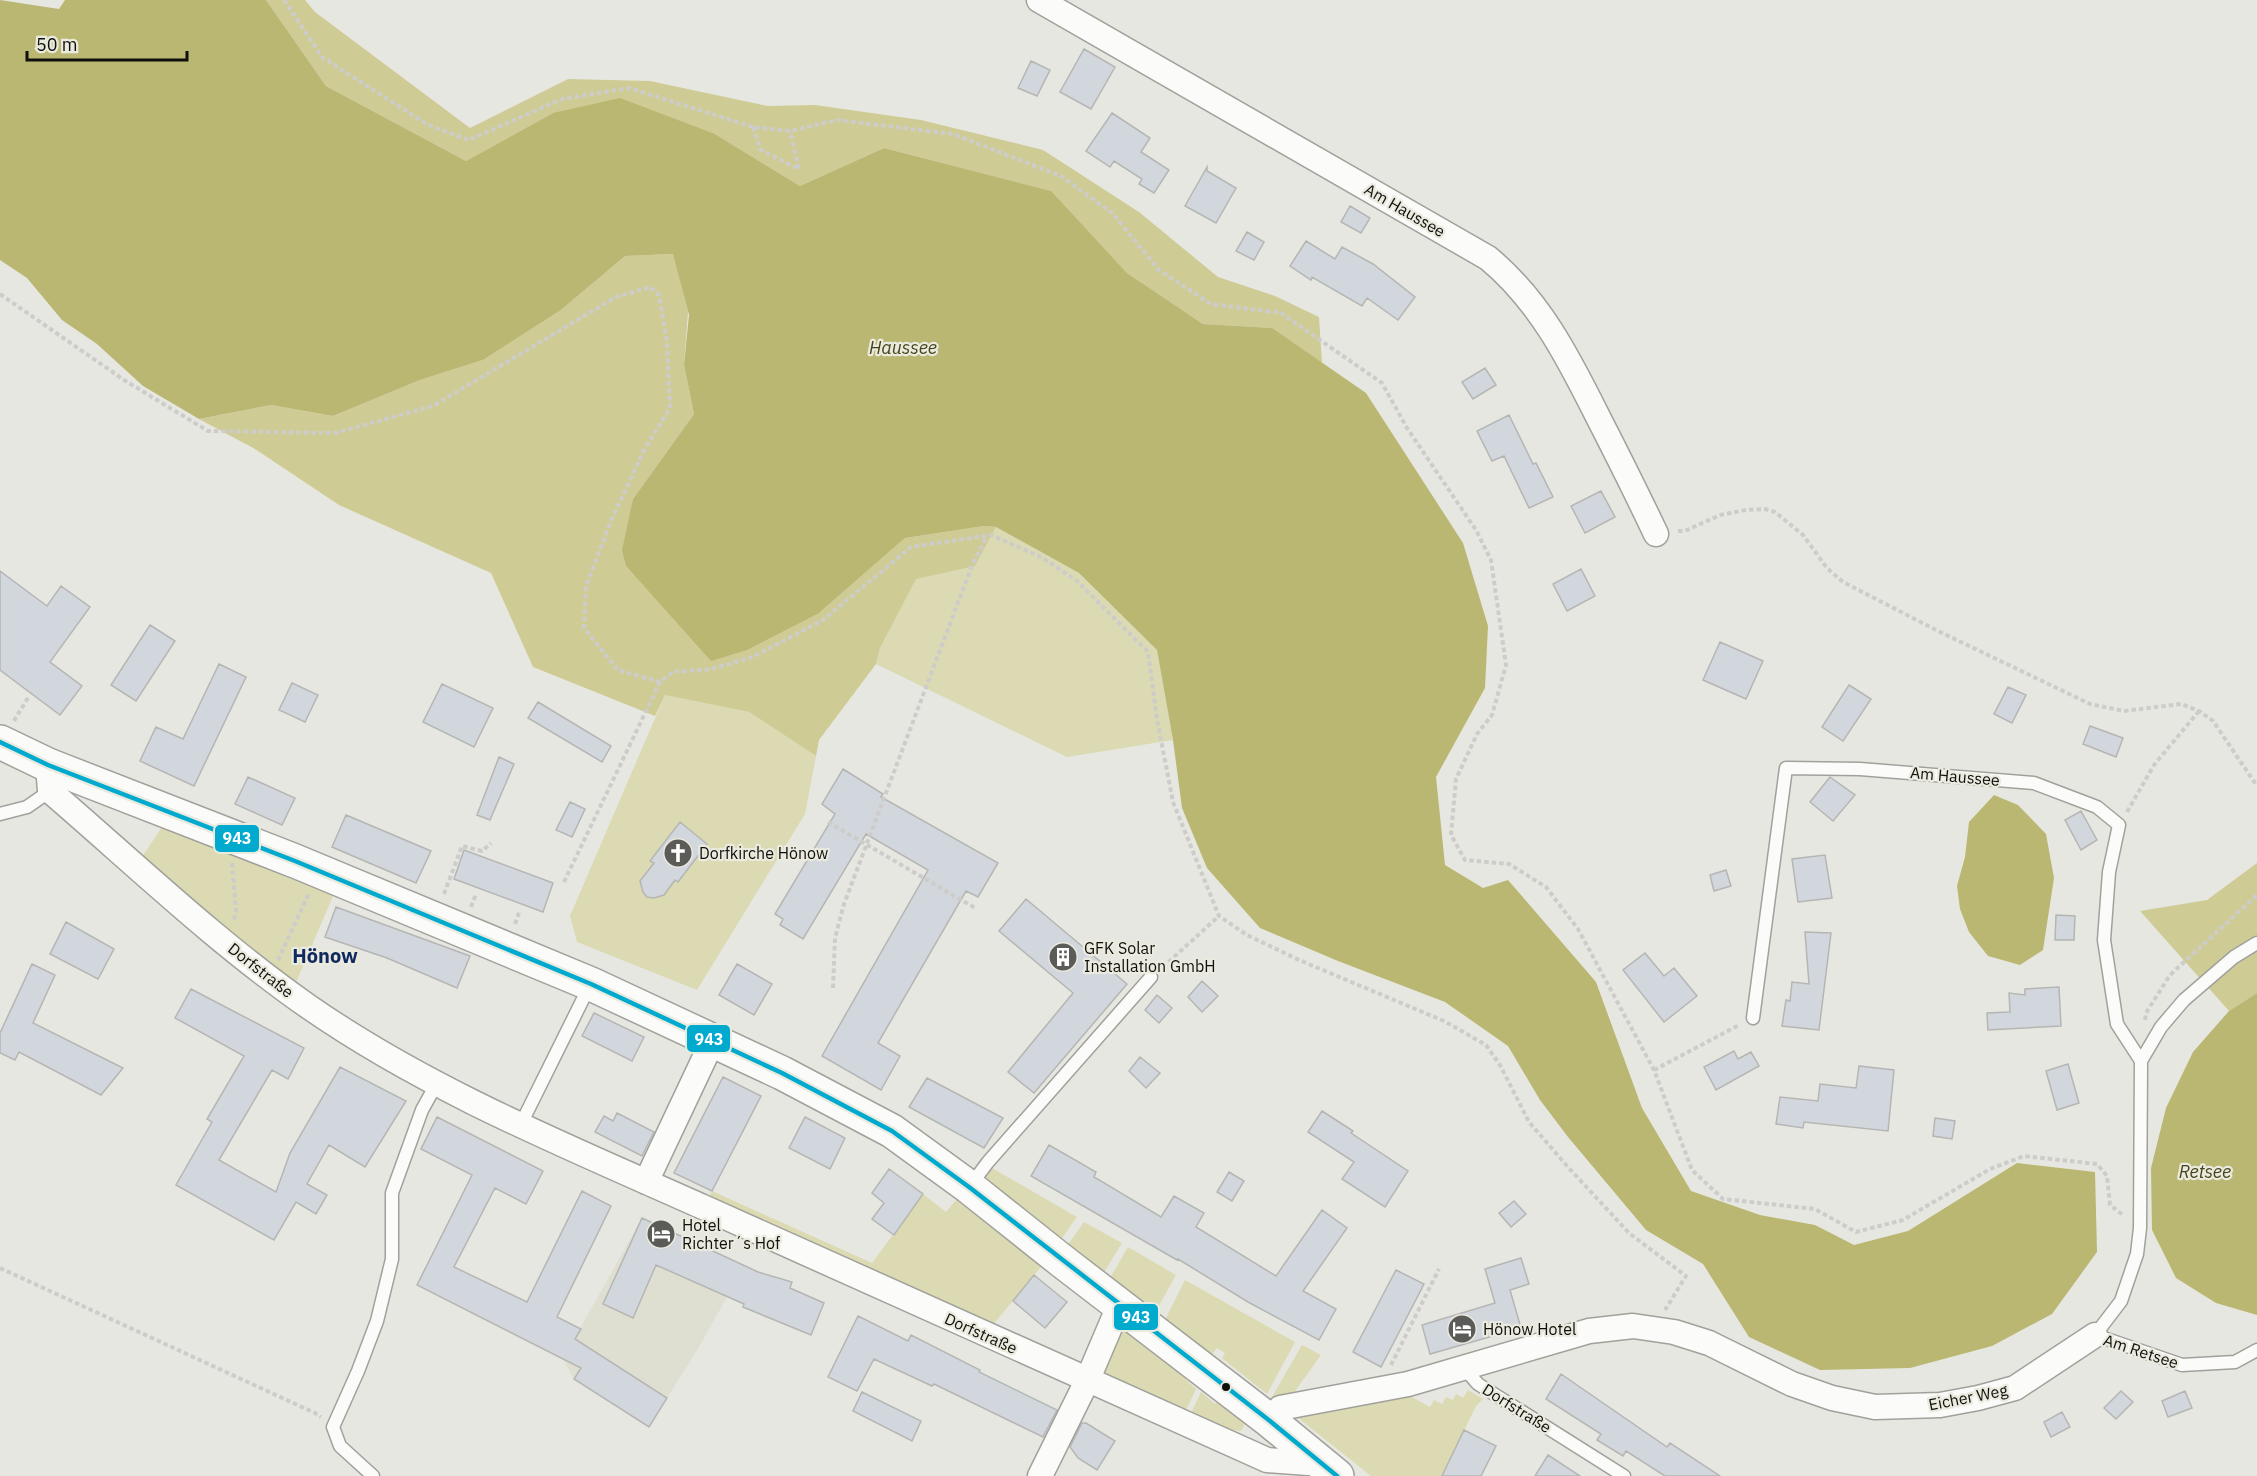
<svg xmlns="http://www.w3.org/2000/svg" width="2257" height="1476" font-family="'IBM Plex Sans',sans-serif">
  <rect width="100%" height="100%" fill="#e7e7e1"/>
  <path fill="#dfdfd1" d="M642,1218L741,1264L727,1297L699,1347L649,1427L574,1379L563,1359Z"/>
  <path fill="#dbdab2" d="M996,527L1079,573L1157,650L1173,740L1067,757L876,664L880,648L916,578L975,566Z
    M665,695L749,712L816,756L805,814L697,990L577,942L570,916Z
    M162,827L334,894L294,987L142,857Z
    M992,1168L1077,1217L1060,1241L982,1181Z
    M712,1191L872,1263L923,1194L946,1212L960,1195L1045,1262L992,1326L708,1201Z
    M1084,1222L1122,1243L1103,1274L1067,1246Z
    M1128,1247L1176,1275L1157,1309L1154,1311L1109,1280Z
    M1185,1280L1295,1342L1267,1394L1222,1358L1225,1353L1217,1348L1212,1354L1201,1346L1198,1350L1163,1324Z
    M1120,1322L1187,1375L1185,1379L1196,1389L1186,1410L1098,1371Z
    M1302,1345L1321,1355L1293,1394L1276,1400L1272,1397Z
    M1468,1390L1483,1399L1476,1406L1442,1476H1371L1292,1413L1408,1395L1430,1407L1434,1400L1442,1404L1446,1397L1453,1400L1456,1394L1463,1398Z
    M1201,1392L1215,1404L1219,1400L1245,1421L1243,1428L1240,1431L1232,1430L1191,1413Z"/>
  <path fill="#cecc94" d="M266,0H305L315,12L470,128L568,79L650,81L768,106L815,105L921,120L1043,150L1139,212L1218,277L1275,296L1319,317L1322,363L1271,328L1203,324L1127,273L1050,191L884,148L800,186L715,134L553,113L466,161L326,86Z
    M674,254L688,312L684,365L694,414L633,499L626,566L647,589L819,613L905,538L984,526L996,527L975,566L916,579L880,648L876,664L819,740L816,756L749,712L665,695L655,716L533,667L491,573L339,505L255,449L199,419L271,405L333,416L420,380L483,360L561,310L625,256Z
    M2257,863V993L2229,1011L2140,911L2207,900Z"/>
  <path fill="#bab772" d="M0,0L59,9L65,0H266L326,86L466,161L553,113L620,98L715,134L800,186L884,148L1051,191L1127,273L1203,324L1272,328L1366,393L1463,543L1488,626L1485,688L1436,777L1445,865L1483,888L1508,880L1596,982L1642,1108L1691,1191L1760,1215L1815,1225L1854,1245L1908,1231L2017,1163L2095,1172L2097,1252L2052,1314L1992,1346L1910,1368L1820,1370L1749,1337L1703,1264L1646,1230L1568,1137L1540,1100L1508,1046L1445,1002L1338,961L1260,928L1207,868L1182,808L1173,740L1157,650L1079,573L996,527L984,526L905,538L819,613L747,650L711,661L626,566L622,550L633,499L694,414L684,365L689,315L673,254L625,256L561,310L483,360L420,380L333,416L271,405L199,419L143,386L97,344L62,320L27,278L0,260Z
    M1994,795L2018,805L2046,834L2054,878L2043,950L2020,965L1988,956L1969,932L1960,909L1957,886L1965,857L1969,822Z
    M2257,993V1315L2216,1303L2176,1278L2152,1230L2151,1168L2166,1108L2193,1052L2229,1011Z"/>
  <path fill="#d2d6dd" stroke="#b5b6b4" stroke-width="1.5" d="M1084,49L1115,67L1091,109L1060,92Z
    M1031,61L1050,70L1037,96L1018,88Z
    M1112,113L1150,138L1141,152L1169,170L1154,193L1139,184L1142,179L1114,161L1110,167L1086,151Z
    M1207,167V171L1236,188L1216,223L1185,206Z
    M1350,206L1370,218L1361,233L1341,222Z
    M1247,232L1264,242L1254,260L1236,251Z
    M1306,241L1335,259L1342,247L1373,264L1415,297L1398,320L1367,298L1362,306L1312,277L1311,280L1290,266Z
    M1485,368L1496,385L1473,399L1462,382Z
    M1509,415L1533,464L1536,463L1553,497L1529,508L1504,456L1492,461L1477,431Z
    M1601,491L1615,517L1585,533L1571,506Z
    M1581,569L1595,596L1567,611L1553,584Z
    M0,571L47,606L61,586L90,607L50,662L82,686L60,715L0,670Z
    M150,625L175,641L136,701L111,685Z
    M1720,642L1763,661L1746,699L1703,680Z
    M219,664L246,677L194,786L140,761L156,727L183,739Z
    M292,683L318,695L305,722L279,710Z
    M442,684L493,708L474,747L423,722Z
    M1849,685L1871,699L1843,741L1822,727Z
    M2008,687L2026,695L2012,723L1994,714Z
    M538,702L611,746L602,762L528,718Z
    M2090,726L2123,738L2116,757L2083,744Z
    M499,757L514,764L490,820L477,815Z
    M843,769L883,794L881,797L998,863L978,897L966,891L878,1043L900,1056L881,1090L822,1056L928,870L866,834L803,939L780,925L783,919L775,914L835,814L822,804Z
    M248,777L295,798L282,825L235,804Z
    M1830,777L1855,795L1833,821L1810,802Z
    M570,802L585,809L572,837L556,830Z
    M2081,811L2097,840L2081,850L2065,820Z
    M346,815L431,851L416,883L332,847Z
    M680,822L707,844L678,882L675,880L664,895L654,898L647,897L643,892L640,881L654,863L650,861Z
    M464,850L553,883L543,912L454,879Z
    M1825,855L1832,898L1798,902L1792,859Z
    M1726,870L1731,886L1714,891L1710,875Z
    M1026,899L1127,984L1034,1093L1008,1072L1073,993L999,931Z
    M336,907L470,956L457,988L387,958L325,937Z
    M2056,915L2075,916L2074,940H2055Z
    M66,922L114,949L98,979L50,954Z
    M1805,932L1831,933L1819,1030L1782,1026L1786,1000L1790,1001L1792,982L1809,984Z
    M1645,953L1664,976L1674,968L1697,996L1664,1022L1623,970Z
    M32,964L55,975L33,1023L123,1068L101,1095L19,1052L15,1060L0,1053V1033Z
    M737,964L772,984L754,1015L719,995Z
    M1202,981L1218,996L1202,1012L1188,997Z
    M2059,987L2061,1026L1988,1030L1987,1013L2010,1012L2009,993L2025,995V989Z
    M191,989L304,1048L288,1079L272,1070L219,1160L276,1192L290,1153L340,1067L406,1101L365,1167L329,1145L307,1184L327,1195L316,1214L296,1202L274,1240L176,1185L212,1122L207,1119L244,1056L175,1018Z
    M1157,995L1172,1008L1159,1023L1145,1010Z
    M594,1013L644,1037L632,1061L582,1036Z
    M1734,1051L1738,1059L1751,1052L1759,1066L1716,1090L1704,1067Z
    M1140,1057L1160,1073L1146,1088L1129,1071Z
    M2068,1064L2079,1103L2057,1110L2046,1071Z
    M1859,1066L1894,1070L1888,1131L1804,1122L1803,1128L1776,1124L1780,1097L1818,1101L1820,1084L1856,1088Z
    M723,1077L761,1096L712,1191L674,1173Z
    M927,1078L1003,1118L984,1148L909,1107Z
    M1322,1111L1353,1131L1351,1133L1408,1171L1385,1207L1342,1179L1354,1162L1308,1132Z
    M617,1113L654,1132L642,1156L595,1132L604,1116L613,1121Z
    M437,1117L543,1171L526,1204L495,1188L454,1267L527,1302L582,1191L611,1206L557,1317L581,1329L575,1339L667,1398L649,1427L574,1379L581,1368L417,1285L472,1175L421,1149Z
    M805,1117L845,1138L830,1169L789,1148Z
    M1935,1118L1955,1121L1952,1139L1933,1136Z
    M1049,1145L1096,1172L1094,1177L1161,1217L1174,1196L1204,1213L1196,1227L1276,1276L1322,1210L1347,1228L1303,1291L1336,1309L1319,1340L1248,1302L1178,1259L1177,1260L1031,1176Z
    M889,1169L923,1194L894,1235L872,1219L884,1203L872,1193Z
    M1229,1172L1244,1181L1232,1201L1217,1192Z
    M1514,1201L1526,1214L1511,1227L1499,1213Z
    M642,1218L758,1272L792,1282L790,1288L824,1303L811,1335L743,1307L744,1304L656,1265L633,1318L603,1304Z
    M1521,1258L1529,1284L1510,1290L1521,1328L1430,1354L1422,1325L1495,1303L1485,1269Z
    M1396,1270L1424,1284L1381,1367L1353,1352Z
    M1034,1275L1067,1302L1045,1328L1013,1301Z
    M858,1316L908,1341L911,1335L980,1370L979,1372L1057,1410L1043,1437L934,1384L932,1386L874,1359L857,1391L828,1377Z
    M1561,1374L1667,1447L1670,1443L1720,1476H1665L1626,1451L1623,1456L1597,1440L1601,1434L1546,1399Z
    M2121,1391L2133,1402L2116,1419L2104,1408Z
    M2185,1391L2192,1408L2168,1417L2162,1401Z
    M862,1392L921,1421L912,1441L853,1411Z
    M2062,1412L2070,1427L2051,1437L2044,1422Z
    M1082,1423H1086L1115,1441L1097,1470L1078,1458L1070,1447Z
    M1464,1430L1496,1446L1481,1476H1442Z
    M1548,1455L1580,1476H1535Z"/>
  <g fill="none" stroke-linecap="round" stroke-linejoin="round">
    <g stroke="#a1a19c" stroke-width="15">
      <path id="service" d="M0,814L27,807L50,791
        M2257,943L2234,957L2184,1000L2161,1027L2141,1061L2140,1228L2137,1254L2121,1301L2095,1335L2182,1365L2235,1362L2257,1350
        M1753,1018L1786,768L1860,769L2034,783L2097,807L2119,825L2109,872L2104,940L2117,1024L2141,1061
        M521,1124L590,985
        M970,1186L988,1162L1151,977
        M1464,1368L1478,1384L1624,1476
        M373,1476L340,1446L333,1427L358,1371L377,1321L392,1259V1193L422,1110L437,1083"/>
    </g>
    <g stroke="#a1a19c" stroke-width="27">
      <path id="minor" d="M1039,0L1488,258C1539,300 1568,357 1597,415C1617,454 1637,494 1656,534
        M48,765L50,791C135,864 217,943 309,1007C430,1091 569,1147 703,1207C890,1292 1078,1377 1267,1460L1322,1464
        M646,1182L713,1040
        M1270,1421L1280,1408L1408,1384L1589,1331L1633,1326L1674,1332L1709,1343L1792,1384L1832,1398L1875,1407L1940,1405L1978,1398L2015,1388L2095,1335
        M1040,1476L1087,1381L1119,1306"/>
    </g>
    <g stroke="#a1a19c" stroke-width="36">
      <path id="secondary" d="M0,742L48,765L295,861L591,984L782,1073L892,1131L969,1187L1062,1261L1270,1421L1337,1476"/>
    </g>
    <path stroke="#cdccca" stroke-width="4" stroke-dasharray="4.5 3" stroke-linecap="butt" d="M284,0L322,57L428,125L469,140L562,99L629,88L753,127L790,131L837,120L953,134L1061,176L1112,213L1159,270L1211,304L1281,313L1382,383L1407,428L1476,530L1491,560L1506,665L1492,715L1477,734L1456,779L1451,835L1465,860L1509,864L1546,887L1578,929L1654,1070L1692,1170L1723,1199L1815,1209L1856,1232L1903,1220L1990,1169L2024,1156L2097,1164L2107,1176L2110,1205L2123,1215
      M753,127L761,150L799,169L790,131
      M0,294L124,380L208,431L335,433L433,406L616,297L650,287L659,295L667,343L670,408L643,452L610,523L586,586L584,628L618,670L660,682
      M1678,531H1685L1720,515L1746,510L1765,509L1775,512L1803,535L1827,568L1843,582L1938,631L2090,704L2124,711L2181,704L2199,711L2213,721L2257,786
      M14,721L29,696
      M2127,812L2154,765L2199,711
      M828,822L975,908
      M232,863L236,911L234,921
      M564,882L660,682L673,672L711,669L753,657L823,620L911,547L991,535L1041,557L1076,580L1148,652L1157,719L1173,802L1219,916L1247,935L1299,960L1444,1021L1486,1045L1500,1065L1529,1122L1567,1166L1629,1233L1686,1276L1665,1310
      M444,894L462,846L482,851L491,843
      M471,907L476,894
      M515,924L520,910
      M278,960L309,893
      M1163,967L1219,916
      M833,988L835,938L844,904L973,563L987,536
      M2145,1020L2146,1013L2170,975L2257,895
      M1654,1070L1739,1025
      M0,1268L315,1413L321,1417
      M1391,1365L1439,1269"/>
    <use href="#service" stroke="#fbfbfa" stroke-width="12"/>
    <use href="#minor" stroke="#fbfbfa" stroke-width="24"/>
    <use href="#secondary" stroke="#fbfbfa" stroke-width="33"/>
    <g stroke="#eaeade" stroke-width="9">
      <path id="bus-1" d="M0,742L48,765L295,861L591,984L782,1073L892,1131L969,1187L1270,1421L1337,1476"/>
    </g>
    <use href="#bus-1" stroke="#00a9ce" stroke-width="4.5"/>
  </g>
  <defs>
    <g id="church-disc" transform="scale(1.5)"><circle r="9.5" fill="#5b5b57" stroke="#eaeade"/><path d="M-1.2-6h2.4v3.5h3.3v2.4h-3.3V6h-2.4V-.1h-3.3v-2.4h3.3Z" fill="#fff"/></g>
    <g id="building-disc" transform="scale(1.5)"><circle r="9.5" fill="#5b5b57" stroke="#eaeade"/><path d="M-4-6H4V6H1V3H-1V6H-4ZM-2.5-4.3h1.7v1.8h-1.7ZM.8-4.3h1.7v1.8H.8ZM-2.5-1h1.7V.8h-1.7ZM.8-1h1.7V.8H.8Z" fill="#fff"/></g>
    <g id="hotel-disc" transform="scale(1.5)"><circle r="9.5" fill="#5b5b57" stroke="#eaeade"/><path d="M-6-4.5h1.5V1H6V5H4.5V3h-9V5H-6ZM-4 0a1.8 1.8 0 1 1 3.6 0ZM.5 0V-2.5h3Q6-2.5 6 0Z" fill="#fff"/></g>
  </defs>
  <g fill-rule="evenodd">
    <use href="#church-disc" x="678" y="853"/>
    <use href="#building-disc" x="1063" y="957"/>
    <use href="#hotel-disc" x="661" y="1234"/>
    <use href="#hotel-disc" x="1462" y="1329"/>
  </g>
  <circle fill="#100f0c" stroke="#eaeade" stroke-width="2" cx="1226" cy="1387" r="5"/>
  <g text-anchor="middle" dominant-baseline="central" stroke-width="4.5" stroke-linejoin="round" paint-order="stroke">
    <g font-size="16" fill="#100f0c" stroke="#eaeade">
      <text transform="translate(1405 210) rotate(30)">Am Haussee</text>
      <text transform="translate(1955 776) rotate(5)">Am Haussee</text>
      <text transform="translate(261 970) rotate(38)">Dorfstraße</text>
      <text transform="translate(981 1333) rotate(24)">Dorfstraße</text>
      <text transform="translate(2141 1351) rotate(18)">Am Retsee</text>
      <text transform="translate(1968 1397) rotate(-11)">Eicher Weg</text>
      <text transform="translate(1517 1408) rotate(32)">Dorfstraße</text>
    </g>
    <g font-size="16" fill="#100f0c" stroke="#eaeade" text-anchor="start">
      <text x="699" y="853">Dorfkirche Hönow</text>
      <text x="1084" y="948">GFK Solar<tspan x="1084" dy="18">Installation GmbH</tspan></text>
      <text x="682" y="1225">Hotel<tspan x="682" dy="18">Richter´s Hof</tspan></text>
      <text x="1483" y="1329">Hönow Hotel</text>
    </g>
    <g font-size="18" font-style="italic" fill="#46441b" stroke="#eaeade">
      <text x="903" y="347">Haussee</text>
      <text x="2205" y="1171">Retsee</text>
    </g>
    <g font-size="20" font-weight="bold" fill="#10295e" stroke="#eaeade">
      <text x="325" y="955">Hönow</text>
    </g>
  </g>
  <g stroke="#eaeade" stroke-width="2">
    <rect x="214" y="824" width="46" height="29" rx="6" fill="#00a9ce"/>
    <rect x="686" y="1024" width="45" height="29" rx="6" fill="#00a9ce"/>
    <rect x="1113" y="1303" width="46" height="28" rx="6" fill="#00a9ce"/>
  </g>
  <g font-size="16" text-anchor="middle" font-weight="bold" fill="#fff">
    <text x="237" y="844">943</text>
    <text x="709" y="1045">943</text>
    <text x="1136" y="1323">943</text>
  </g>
  <path d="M27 51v9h160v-9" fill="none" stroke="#100f0c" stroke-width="3"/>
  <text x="36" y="51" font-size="18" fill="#100f0c" stroke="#eaeade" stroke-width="4.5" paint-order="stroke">50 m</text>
</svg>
